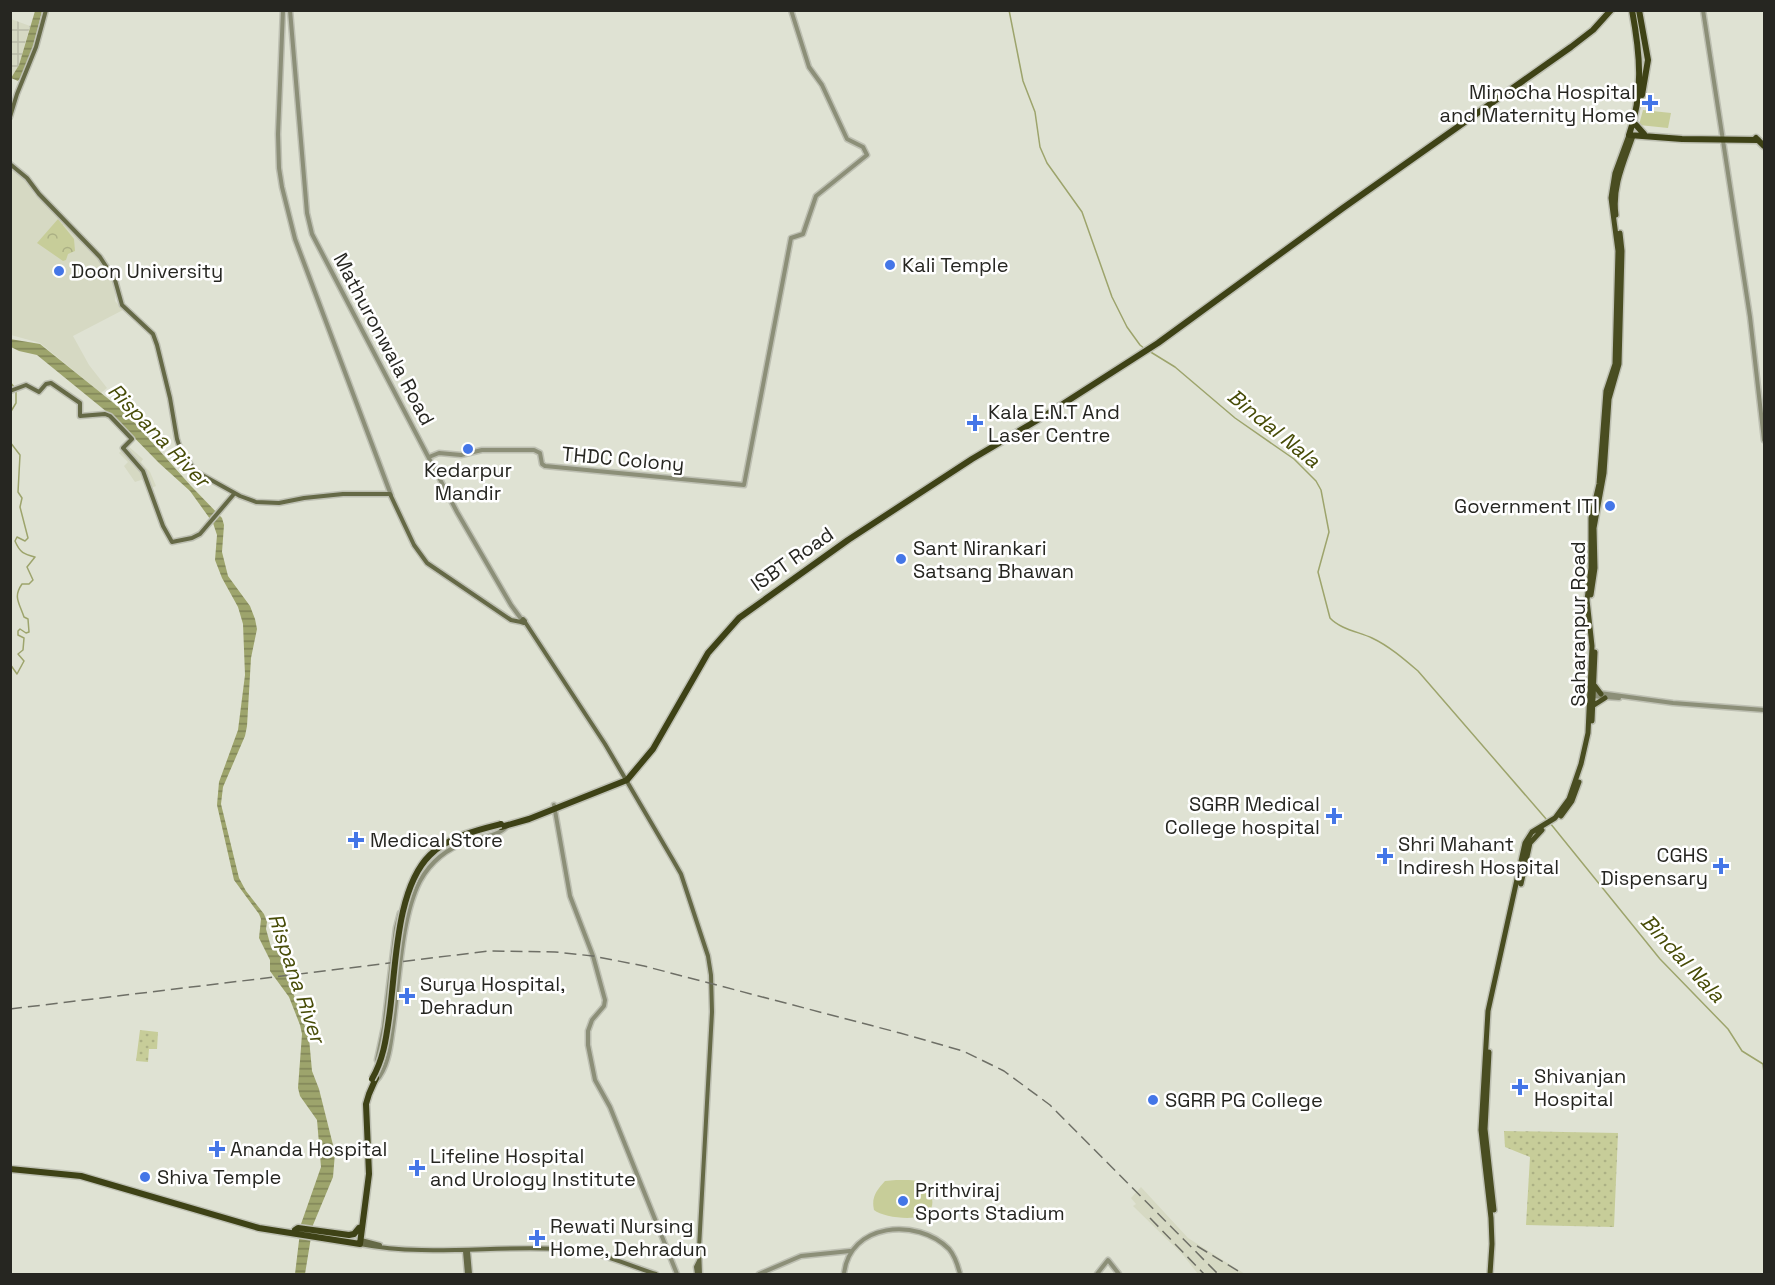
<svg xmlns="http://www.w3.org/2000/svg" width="1775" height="1285" font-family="'Space Grotesk',sans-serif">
  <defs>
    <pattern id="industrial-grid" width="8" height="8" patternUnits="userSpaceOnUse" patternTransform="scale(1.5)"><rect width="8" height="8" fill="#d6d9c3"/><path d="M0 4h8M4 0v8" fill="none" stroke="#b8baa7"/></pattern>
    <pattern id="forest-crowns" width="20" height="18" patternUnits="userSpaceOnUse" patternTransform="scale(1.5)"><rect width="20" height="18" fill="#c7cd99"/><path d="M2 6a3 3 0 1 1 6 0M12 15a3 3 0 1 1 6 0" fill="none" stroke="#abb084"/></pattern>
    <pattern id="park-dots" width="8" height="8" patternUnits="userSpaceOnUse" patternTransform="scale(1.5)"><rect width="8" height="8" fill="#c7cd99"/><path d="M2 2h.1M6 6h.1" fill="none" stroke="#abb084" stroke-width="1.8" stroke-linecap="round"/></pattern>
    <pattern id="water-rules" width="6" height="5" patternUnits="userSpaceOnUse" patternTransform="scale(1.5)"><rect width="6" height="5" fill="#9da46c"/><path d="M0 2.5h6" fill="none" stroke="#808558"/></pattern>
  </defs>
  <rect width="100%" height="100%" fill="#dfe2d3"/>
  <path fill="#d6d9c3" d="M10,165L27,180L34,194L61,218L76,236L103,262L114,280L116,290L115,301L123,310L73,336L89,365L107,388L101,393L40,343L11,335Z
    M127,445L143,459L141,462L150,472L156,486L151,488L147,478L135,482L124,466L128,462L119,453Z
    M1141,1187L1188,1238L1245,1274H1198L1183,1255L1133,1206L1136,1204L1131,1198Z"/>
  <path fill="url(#industrial-grid)" d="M11,19L30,26L19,65L11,78Z"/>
  <path fill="#c7cd99" d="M1643,110L1671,113L1668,128L1639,125Z
    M896,1180C912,1180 930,1178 932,1199C933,1204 932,1208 929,1212C920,1222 884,1218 874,1210C871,1197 877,1190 885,1181Z"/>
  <path fill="url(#forest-crowns)" d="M58,219L74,239L75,251L68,254L66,260L63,261L37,243Z"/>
  <path fill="url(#park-dots)" d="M140,1030L158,1032L157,1049H149L148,1062L136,1061Z
    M1504,1131L1618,1133L1614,1227L1526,1225L1530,1157L1505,1147Z"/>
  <path fill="url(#water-rules)" d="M35,11H42C38,28 29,68 18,81L11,78L19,65Z
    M10,339L40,344L126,413L191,486L222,518L224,525L222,552L228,576L250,606L255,619L257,629L251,658L247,726L245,736L223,787L221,804L239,878L246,891L264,914L267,922L266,929L271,947L280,952L286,962L288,978L309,1038L312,1071L319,1089L335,1153L333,1177L313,1225L305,1274H295L301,1224L321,1167L317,1120L300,1096L298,1088L302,1034L300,1025L289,997L270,971V960L259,938L261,919L259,914L234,880L217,805L219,782L238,730L245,675L243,624L238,607L222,578L215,560L217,535L213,523L190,491L159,463L118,421L37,355L19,351L11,347Z"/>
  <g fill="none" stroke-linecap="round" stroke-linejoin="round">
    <path stroke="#9da46c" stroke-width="1.5" d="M1009,10L1023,81L1035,112L1040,147L1047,163L1082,212L1112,297L1127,327L1140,345L1145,349
      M1149,351L1175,367L1235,418L1294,459L1316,481L1321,490L1329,532L1318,572L1330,618C1340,629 1359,632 1372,638C1389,646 1404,659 1418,671L1547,820
      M10,382L14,387
      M10,413L16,403V391
      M10,442L20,455L18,492L22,498L20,507L28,538L25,541L17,537L15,541C20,553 24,554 35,557L27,567L33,580L29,584H22C13,597 19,602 24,617L28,619L29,632L26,633L20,629L18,631V635L24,638L23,650L18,654L24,661L17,674L10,664
      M1550,823L1660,959L1728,1029L1742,1051L1763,1064L1764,1073"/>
    <g stroke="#bec0b3" stroke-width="7">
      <path id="tertiary" d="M283,10L278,134L279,168L282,187L295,239L391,495
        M290,10L307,213L312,234L457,512L511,605L522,620
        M1703,10L1750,317L1764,440
        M429,457L439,453L461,455L482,450H534L540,453L542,464L545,466L744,485L791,238L803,234L816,196L867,155L863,147L847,139L822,85L809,67L791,10
        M1592,692L1673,703L1764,710
        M1591,696L1619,698
        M554,805L570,896L593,956L605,1000L604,1006L592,1020L588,1031V1045L595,1080L610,1107L677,1274
        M377,1060L384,1027L396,928L400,913
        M376,1081C387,1069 390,1050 392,1034C399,990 400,919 420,881C431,861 448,848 469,841C481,837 499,836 507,826
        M759,1274L801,1256L850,1251
        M844,1274C849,1223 917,1217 949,1249C955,1256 958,1266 960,1274
        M1097,1274L1108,1260L1119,1274"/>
    </g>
    <g stroke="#bec0b3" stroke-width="7">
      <path id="secondary" d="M10,117L17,94L36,47L46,10
        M10,164L27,178L39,194L100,257L115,280L122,305L153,334L157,345L170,398L177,439L181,451L195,471L240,496L256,502L279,503L304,498L343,494H390L414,545L427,563L511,620L521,622L523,619L525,621L524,623L521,622
        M10,391L26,385L39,392L46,384L51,383L80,403V416L105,414L110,416L132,439L123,448L143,471L163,526L172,542L192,538L200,534L234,494
        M525,622L605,744L673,860L681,874L708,956L711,975L712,1012L699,1248L700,1274
        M361,1240L380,1245
        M360,1244C432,1258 505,1243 577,1250C600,1252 633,1267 656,1274
        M465,1251L467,1274
        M468,1251L470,1274
        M697,1274L696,1267L699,1261"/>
    </g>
    <g stroke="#bec0b3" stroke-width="8">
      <path id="primary" d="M1616,215C1612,187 1624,162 1633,136
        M1591,595L1595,568L1594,528L1604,473L1609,399L1619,364L1622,251L1620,233
        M1595,686L1601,694
        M1594,705L1605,698
        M1592,721L1595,652
        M1561,816L1572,801L1579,782
        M1521,884L1530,843L1542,830
        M1489,1052L1485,1129L1494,1210
        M1490,1274L1492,1244L1491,1218L1481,1130L1488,1011L1525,843L1532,832L1555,818L1569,799L1581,764L1588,733L1592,646L1587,600L1591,568V518L1599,484L1606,391L1615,364L1618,251L1611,198L1615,173L1629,135"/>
    </g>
    <g stroke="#bec0b3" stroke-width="9">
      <path id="trunk" d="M1632,10C1640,53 1644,93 1629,135L1682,139L1758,140
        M1639,10L1648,60L1642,95
        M1636,125L1644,134
        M1756,138L1764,146
        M501,827L529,819L627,780L653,749L708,653L739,618L848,540L972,459L1041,418L1158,343L1343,208L1571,47L1593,30L1611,10
        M10,1169L81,1176L259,1228L360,1244L369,1174L366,1104L369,1094L376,1078
        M295,1230L298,1228L349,1235L354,1234L359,1228"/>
    </g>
    <use href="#tertiary" stroke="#8c8f78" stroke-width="4"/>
    <use href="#secondary" stroke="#656946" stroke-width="4"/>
    <use href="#primary" stroke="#494d21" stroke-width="5"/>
    <use href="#trunk" stroke="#3e4216" stroke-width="6"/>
    <path stroke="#6e6f66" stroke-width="1.5" stroke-dasharray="12 6" stroke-linecap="butt" d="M10,1009L489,951L555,952L593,956L644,966L900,1033L963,1051L1004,1071L1050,1105L1218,1274
      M1150,1218L1204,1274
      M1197,1246L1243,1274"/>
    <g stroke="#bec0b3" stroke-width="9" stroke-linecap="butt">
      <path id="trunk-bridge" d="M372,1079C383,1060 386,1040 389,1018C396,971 395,889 430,855C448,837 477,830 501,824"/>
    </g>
    <use href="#trunk-bridge" stroke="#3e4216" stroke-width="6"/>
  </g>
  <g fill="#4476e7" stroke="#fff" stroke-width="2">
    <path d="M1647 94h6v6h6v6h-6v6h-6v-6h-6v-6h6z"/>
    <circle cx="890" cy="265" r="6"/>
    <circle cx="59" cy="271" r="6"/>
    <path d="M972 414h6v6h6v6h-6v6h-6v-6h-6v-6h6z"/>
    <circle cx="468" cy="449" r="6"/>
    <circle cx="1610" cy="506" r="6"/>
    <circle cx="901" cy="559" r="6"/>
    <path d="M1331 807h6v6h6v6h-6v6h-6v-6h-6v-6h6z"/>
    <path d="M353 831h6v6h6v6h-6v6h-6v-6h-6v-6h6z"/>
    <path d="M1382 847h6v6h6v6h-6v6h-6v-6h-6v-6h6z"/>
    <path d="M1718 857h6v6h6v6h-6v6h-6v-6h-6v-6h6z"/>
    <path d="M404 987h6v6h6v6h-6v6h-6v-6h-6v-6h6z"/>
    <path d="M1517 1078h6v6h6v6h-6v6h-6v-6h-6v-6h6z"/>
    <circle cx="1153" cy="1100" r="6"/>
    <path d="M214 1140h6v6h6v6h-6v6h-6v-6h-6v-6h6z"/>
    <path d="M414 1159h6v6h6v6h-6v6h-6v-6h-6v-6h6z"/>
    <circle cx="145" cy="1177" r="6"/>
    <circle cx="903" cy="1201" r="6"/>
    <path d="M534 1229h6v6h6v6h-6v6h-6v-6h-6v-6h6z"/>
  </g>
  <g text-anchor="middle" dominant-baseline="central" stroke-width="5" stroke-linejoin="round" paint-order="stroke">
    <g font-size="20" fill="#262621" stroke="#fff" text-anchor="start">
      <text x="1636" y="92" text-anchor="end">Minocha Hospital<tspan x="1636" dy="23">and Maternity Home</tspan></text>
      <text x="902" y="265">Kali Temple</text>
      <text x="71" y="271">Doon University</text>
      <text x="988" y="412">Kala E.N.T And<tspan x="988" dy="23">Laser Centre</tspan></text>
      <text x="468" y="470" text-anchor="middle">Kedarpur<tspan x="468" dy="23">Mandir</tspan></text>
      <text x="1598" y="506" text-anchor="end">Government ITI</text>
      <text x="913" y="548">Sant Nirankari<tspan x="913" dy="23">Satsang Bhawan</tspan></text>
      <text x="1320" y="804" text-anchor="end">SGRR Medical<tspan x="1320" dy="23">College hospital</tspan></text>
      <text x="370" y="840">Medical Store</text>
      <text x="1398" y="844">Shri Mahant<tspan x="1398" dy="23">Indiresh Hospital</tspan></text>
      <text x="1708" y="855" text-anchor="end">CGHS<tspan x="1708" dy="23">Dispensary</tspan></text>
      <text x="420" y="984">Surya Hospital,<tspan x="420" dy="23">Dehradun</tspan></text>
      <text x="1534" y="1076">Shivanjan<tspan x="1534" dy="23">Hospital</tspan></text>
      <text x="1165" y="1100">SGRR PG College</text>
      <text x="230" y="1149">Ananda Hospital</text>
      <text x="430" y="1156">Lifeline Hospital<tspan x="430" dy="23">and Urology Institute</tspan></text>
      <text x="157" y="1177">Shiva Temple</text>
      <text x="915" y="1190">Prithviraj<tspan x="915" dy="23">Sports Stadium</tspan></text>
      <text x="550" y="1226">Rewati Nursing<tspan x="550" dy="23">Home, Dehradun</tspan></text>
    </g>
    <g font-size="20" fill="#262621" stroke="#fff">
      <text transform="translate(384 339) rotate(62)">Mathuronwala Road</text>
      <text transform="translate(623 459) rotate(5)">THDC Colony</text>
      <text transform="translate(792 559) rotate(-35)">ISBT Road</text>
      <text transform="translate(1578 624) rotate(-90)">Saharanpur Road</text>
    </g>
    <g font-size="21" font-style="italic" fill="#474c07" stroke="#fff">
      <text transform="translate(1274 428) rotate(39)">Bindal Nala</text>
      <text transform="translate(159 435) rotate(46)">Rispana River</text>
      <text transform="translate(1683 958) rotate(47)">Bindal Nala</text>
      <text transform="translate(297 978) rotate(71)">Rispana River</text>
    </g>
  </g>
  <rect width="1775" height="1285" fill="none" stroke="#262621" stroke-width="24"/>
</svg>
